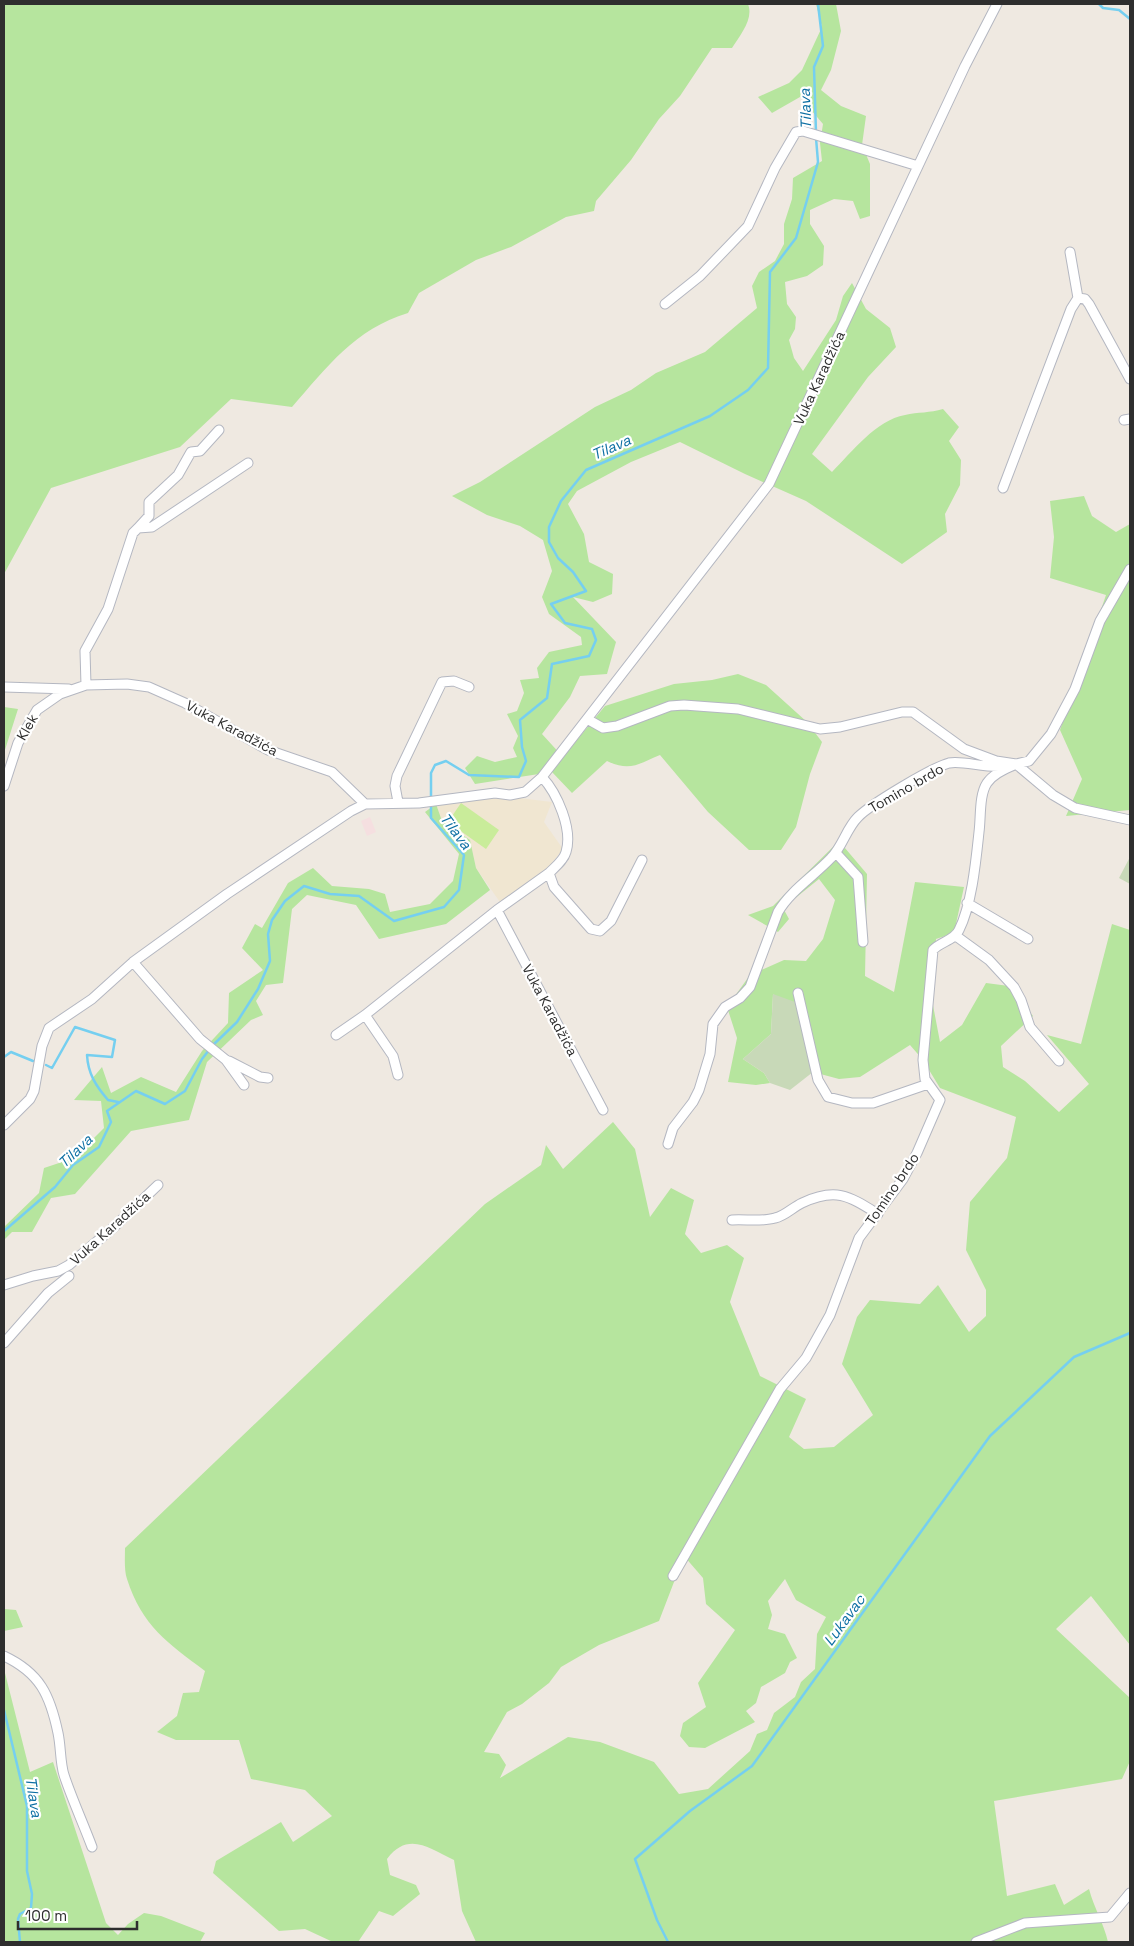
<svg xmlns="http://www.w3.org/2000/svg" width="1134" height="1946" font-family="'Space Grotesk',sans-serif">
  <rect width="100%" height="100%" fill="#efe9e1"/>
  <path fill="#f0e6d1" d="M519,798L552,802L544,822L563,849L543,874L502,905L476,868L470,840L442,821L436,804L466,799Z"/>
  <path fill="#f5dfe0" d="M370,817L376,832L367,836L361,821Z"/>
  <path fill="#b6e59e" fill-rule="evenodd" d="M4,4H748C754,19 740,35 732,48H712L680,96L659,119L631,160L596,201L594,211L566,217L511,247L476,260L419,293L408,313C355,329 327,367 292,407L231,399L180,447L51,488L4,574Z
    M816,4H836L841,31L831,70L821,90L841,106L866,116L862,145L870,164V216L860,219L853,201L834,199L810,210V224L824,246L823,265L807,276L785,282L787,304L796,317L795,329L789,340L794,358L803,371L836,320L843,296L852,283L866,309L890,328L896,347L868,377L812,454L832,472C852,452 876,420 905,415C918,412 930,413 943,409L959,427L949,441L961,460L960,485L945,514L947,532L902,564L806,501L745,474L680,442L631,462L577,491L568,504L584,534L589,562L613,574L612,594L593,602L573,597L616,642L607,674L580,676L570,697L542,734L563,757L605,706L674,684L712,680L738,674L766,685L807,722L822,742L810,774L796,827L781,850H749L708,812L660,755C638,764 630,772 607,761L572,793L552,772L475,784L465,768L477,756L495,762L517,757L513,748L518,736L507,714L517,711L524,693L520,680L539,678L537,668L549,652L582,645L581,637L549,614L542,597L552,571L543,540L520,526L487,515L452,496L480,482L595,407L631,390L656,373L705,352L757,308L752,286L759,272L775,261L784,244V224L792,199L793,178L822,161L820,143L823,124L800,97L772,113L758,97L789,83L802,70L822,27Z
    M1084,496L1092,516L1116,532L1130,524V810L1066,816L1082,779L1060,730L1106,595L1050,578L1054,537L1050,501Z
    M4,707L18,709L4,753Z
    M436,804L442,821L470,840L476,868L490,890L446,924L379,939L356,905L307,895L292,909L283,983L266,985L256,1001L263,1015L251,1020L207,1062L189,1120L131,1131L75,1194L51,1198L32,1232H12L4,1240V1227L39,1193L44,1168L74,1158L104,1128L101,1101L74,1100L102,1067L111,1093L141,1077L176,1092L202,1051L228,1023L229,993L263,970L242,948L255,924L262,928L288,883L313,868L332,886L369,889L385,894L390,912L430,904L453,881L459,854L425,812Z
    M839,841L867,874L865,976L894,992L915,882L964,887L954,933L936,939L932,1000L940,1042L962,1025L986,983L1009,986L1033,1016L1001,1046L1003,1067L1025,1081L1059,1112L1089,1084L1047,1035L1081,1044L1112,924L1130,930V1645L1091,1596L1056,1629L1130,1698V1761L1122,1779L994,1801L1007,1896L1055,1884L1064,1905L1089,1889C1094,1908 1104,1924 1108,1942H476L462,1911L454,1860C429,1848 408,1831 387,1859L390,1875L416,1885L420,1894L393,1916L379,1911L358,1942H333L305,1929L279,1931L213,1873L216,1861L281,1822L293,1842L332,1816L305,1790L251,1779L239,1740H176L157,1732L177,1716L183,1693L199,1692L205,1671C168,1643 142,1626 127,1579C124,1570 125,1558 125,1548L485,1204L541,1165L546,1145L563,1169L613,1122L635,1149L650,1217L671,1188L694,1200L685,1234L701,1253L727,1245L744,1258L730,1302L760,1376L806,1399L789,1437L804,1449L834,1447L873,1415L842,1364L857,1317L870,1300L920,1304L938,1285L969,1332L986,1316V1290L966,1250L970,1202L1007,1158L1016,1117L940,1088L923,1060L910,1045L860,1077L839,1079L813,1072L773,994L771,1034L743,1059L764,1073L770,1083L756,1085L728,1082L737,1038L727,1007L750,975L784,960L806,961L823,939L835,900L819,879L783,908L789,919L778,932L748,915L773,906ZM684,1556L703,1578L706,1604L735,1630L698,1683L706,1707L683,1723L680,1736L689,1747L705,1748L755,1722L746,1711L756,1703L761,1687L785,1673L790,1662L797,1658L785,1634L768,1629L772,1615L768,1601L785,1579L796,1600L826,1617L817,1634L815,1669L801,1682L795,1697L774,1713L767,1730L757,1734L750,1751L708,1789L679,1794L654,1762L600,1742L568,1737L500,1778L506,1765L499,1754L484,1752L507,1712L522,1704L549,1683L561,1667L599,1645L659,1621Z
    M4,1609L16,1610L23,1627L4,1631Z
    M4,1669L30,1772L53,1762L106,1923L118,1935L128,1924L144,1913L161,1916L205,1933L200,1942H4Z"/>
  <path fill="#c8d9b8" d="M1130,857V884L1119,878Z
    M773,994L795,1002L798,1006L813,1072L790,1090L770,1083L764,1073L743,1059L771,1034Z"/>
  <path fill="#c9ec9a" d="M461,803L499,830L486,849L448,822Z"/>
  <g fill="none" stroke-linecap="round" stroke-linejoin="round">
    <path stroke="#75cff0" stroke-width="2.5" d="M1099,4L1103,8L1119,10L1130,19
      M816,133L814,67L823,46L818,4
      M212,1046L237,1022L258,989L270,961L268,934L272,920L285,901L304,886L330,894L359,896L394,921L444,907L459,890L464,855L431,818V773L435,765L446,761L469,775L519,777L526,761L522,747L520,720L547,698L552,664L589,656L596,640L592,629L565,623L551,604L586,591L573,572L558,558L549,542V527L561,501L586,470L710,416L748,390L768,368L770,272L796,238L818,162L816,138
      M4,1057L11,1052L33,1061
      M46,1065L52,1068L75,1027L115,1040L112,1057L87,1055C88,1074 96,1086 108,1100L118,1102
      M4,1231L55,1187L73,1165L99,1147L111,1122L107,1111L136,1091L165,1104L185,1091L202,1059L209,1050
      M4,1710L27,1806V1871L32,1894L31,1908L20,1914L18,1919L20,1942
      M668,1942L657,1920L635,1859L690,1811L752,1766L990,1436L1074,1357L1130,1333"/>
    <g stroke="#b4b7c1" stroke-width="11">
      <path id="minor" d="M1070,252L1078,298
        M665,304L700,276L748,226L775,168L796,132L803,131L918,166
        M1124,420L1130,419
        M1003,488L1071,309L1078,298L1085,299L1089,304L1130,379
        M138,528L149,516V502L178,475L191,452L200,451L219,430
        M86,685L85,651L108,609L133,533L138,528L152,527L248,463
        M4,687L69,689
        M587,719L603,728L617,726L670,706L684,705L738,709L820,729L840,727L902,712H913L964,749L996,761L1016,764L1029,761L1051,734L1075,689L1100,621L1130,569
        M1016,764L1053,795L1075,808L1130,820
        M542,777C557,793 573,829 566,852C564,860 555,867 549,873L554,887L591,929L600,931L611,921L642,860
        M4,786L18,743L37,710L60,694L86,685L127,684L149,687L185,703L268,750L332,772L365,804
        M398,802L395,786L397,776L442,682L454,681L469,687
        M836,853L858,877L863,942
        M549,873L497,910L603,1110
        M967,903L1028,939
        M956,936L989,960L1014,987L1021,1000L1030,1027L1059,1061
        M133,962L200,1039L226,1060L244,1085
        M798,993L818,1080L828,1097L852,1103H873L928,1084
        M365,1015L393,1056L398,1075
        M336,1035L365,1015L497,910
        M229,1061L260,1077L268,1078
        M4,1125L30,1099L34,1091L42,1046L49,1028L92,999L133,962L227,894L351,811L365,804L419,803L495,793L510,795L525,792L542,777L769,484L965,66L997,4
        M668,1144L673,1128L693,1102L699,1090L710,1054L713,1024L725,1007L740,998L750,987L778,912C790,891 814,876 831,858C843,846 846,829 858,817C871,804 931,768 949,763C963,760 987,769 1006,766
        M732,1220C745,1219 762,1222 775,1218C785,1216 793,1207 802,1203C836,1187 849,1196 878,1214
        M4,1285L33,1276L58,1271L69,1265L114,1227L158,1185
        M4,1343L48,1293L69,1276
        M673,1576L780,1389L806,1358L830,1315L859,1238L903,1179L917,1153L940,1100L925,1079L923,1060L933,950C940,942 955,940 959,930C972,904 976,860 979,832C981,817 979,795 987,783C994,773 1006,769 1016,764
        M4,1656C40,1673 50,1695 58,1733C61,1747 60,1762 64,1775C72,1799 83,1823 92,1847
        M976,1942L1025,1923L1110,1917L1130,1893"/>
    </g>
    <use href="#minor" stroke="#fff" stroke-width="9"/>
  </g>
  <g text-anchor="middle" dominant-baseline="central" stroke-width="4.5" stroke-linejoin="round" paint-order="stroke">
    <g font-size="14" fill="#2e2e2e" stroke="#fff">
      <text transform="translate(819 378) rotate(-65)">Vuka Karadžića</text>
      <text transform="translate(27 727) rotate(-60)">Klek</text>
      <text transform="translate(232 728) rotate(28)">Vuka Karadžića</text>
      <text transform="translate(906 788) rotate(-30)">Tomino brdo</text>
      <text transform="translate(550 1010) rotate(62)">Vuka Karadžića</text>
      <text transform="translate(892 1189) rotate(-56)">Tomino brdo</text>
      <text transform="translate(110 1228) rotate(-42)">Vuka Karadžića</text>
    </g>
    <g font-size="15" font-style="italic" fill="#0d6fa3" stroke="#fff">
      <text transform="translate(805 109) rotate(-92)">Tilava</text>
      <text transform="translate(611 447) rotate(-24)">Tilava</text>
      <text transform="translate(456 831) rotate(53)">Tilava</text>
      <text transform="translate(75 1151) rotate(-44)">Tilava</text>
      <text transform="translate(844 1620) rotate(-54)">Lukavac</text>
      <text transform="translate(34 1797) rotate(81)">Tilava</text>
    </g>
  </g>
  <rect width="1134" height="1946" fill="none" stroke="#2e2e2e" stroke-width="10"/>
  <path d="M18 1921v8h119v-8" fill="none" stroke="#2e2e2e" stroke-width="2.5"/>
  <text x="25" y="1921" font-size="15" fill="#2e2e2e" stroke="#ffffff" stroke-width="4" paint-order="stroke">100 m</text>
</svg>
